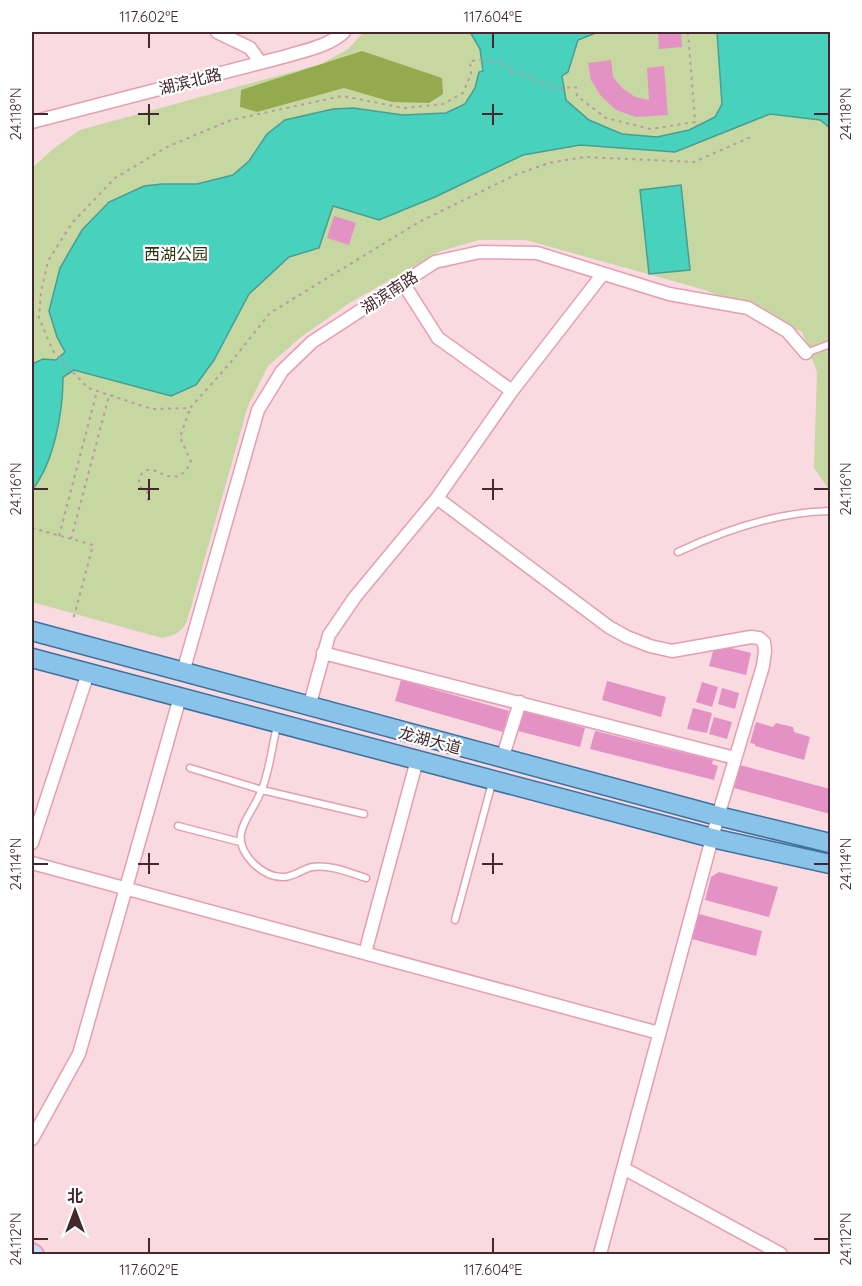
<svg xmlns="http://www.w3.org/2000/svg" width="862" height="1286" font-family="Quicksand,'Noto Sans SC',sans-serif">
  <rect width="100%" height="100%" fill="#f9dae1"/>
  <path fill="#c7d7a1" d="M364,32H830V491L814,468L817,372L802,332L705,290L526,240H479L441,251L351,302L301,337L268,366L248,406L187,621C181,633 175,635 162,638L32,602V168L53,149L80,130L321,64L348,49Z"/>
  <path fill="#93aa4f" d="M362,51L442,78L443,94L429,103L392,102L344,88L257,112L240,107L241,90Z"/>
  <path fill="#48d1bd" stroke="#479e92" stroke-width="1.5" d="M470,32H598L578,40L568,72L562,76L566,100L589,120L622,134L657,137L689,130L715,117L722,104L717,32H830V132V128L820,120L770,114L675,152L580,145L523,155L435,197L379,220L333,206L319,248L289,257L249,294L214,360L196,385L171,396L74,370L63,377C63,412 54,463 32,490V364L43,359L56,360L65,352L57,337L49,311L60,268L82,230L109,202L144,186L162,184H197L233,175L249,161L267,134L285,120L333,109L353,108L403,115L446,113L465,104L475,88L479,72L483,71L480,49Z
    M681,185L690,270L649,274L640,190Z"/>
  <path fill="#e491c6" d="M658,32H681L682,47L659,49Z
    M611,60L613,77L622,88L635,97L649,100L647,68L664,66L668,115L636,117L616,110L601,96L591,80L588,63Z
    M334,216L356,223L349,245L327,238Z
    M715,644L751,653L746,675L709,666Z
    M401,680L509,711L503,732L395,701Z
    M607,681L666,697L661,717L602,700Z
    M702,682L718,687L712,707L696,702Z
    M722,688L739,693L735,709L718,704Z
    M693,708L712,713L707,733L687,729Z
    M523,711L585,728L580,747L518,731Z
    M714,717L732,722L727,739L709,734Z
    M756,722L773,727L776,723L793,727L794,732L810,737L804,760L755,746V744L750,743Z
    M595,731L713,760L712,764L718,766L714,780L590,749Z
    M740,765L830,789V814L734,788Z
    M719,872L778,887L769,917L705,900L711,877Z
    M699,914L762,931L756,956L692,939Z"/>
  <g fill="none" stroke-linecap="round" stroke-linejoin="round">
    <g stroke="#e79db1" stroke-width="9">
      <path id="lane" d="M806,353L830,344
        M678,552C725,530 778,512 830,511
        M277,726C272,746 270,769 262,789C252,817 225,834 253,863C260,870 271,877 282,877C293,878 302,869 312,867C330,864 350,873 366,878
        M190,768L262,790L364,814
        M178,826L240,842
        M455,920L492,783"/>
    </g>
    <g stroke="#e79db1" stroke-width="15">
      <path id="street" d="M217,32L250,48L261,63
        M32,122L287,56C306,50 329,46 344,32
        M403,283L438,338L512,391
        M437,498L609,627L627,637L650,646L672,651L751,637L759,638L764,642L765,651L763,666L718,816L600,1254
        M323,653L735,758
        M183,672L258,410L282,371L312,342L435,262L480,252L537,253L669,294L748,308L787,331L806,353
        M309,707L329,635L355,597L437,498L512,391L602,275
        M502,759L520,702
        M32,843L88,673
        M32,863L659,1033
        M365,953L417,760
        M32,1139L79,1054L180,697
        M623,1168L781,1254"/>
    </g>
    <g stroke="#e79db1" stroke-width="20">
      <path id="secondary" d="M32,1252L35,1254"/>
    </g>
    <g stroke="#3e729e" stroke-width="21">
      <path id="primary" d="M32,631L718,816L830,843
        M32,658L712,838L830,864"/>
    </g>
    <path stroke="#b89aa1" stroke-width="2" stroke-dasharray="3 4.5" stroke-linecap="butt" d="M688,32L695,122L651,129L606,118L577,96L576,87L554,89L553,84L543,85V80L534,81L533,75L523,76L522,72L512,73L511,67L502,68L501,61L490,63L489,59L470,61L471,74L463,93L443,104L404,108L342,96L231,120L167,147L115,178L72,223L48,261L41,292L39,318L53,351L88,388L152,409L190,408L231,362L270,313L419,222L515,175L549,163L585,157L694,162L751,137
      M148,501L147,492L139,486C138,476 141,472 151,469C169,477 180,484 191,462L180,437L190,409
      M32,528L93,545L73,620
      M59,536L97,391
      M71,539L109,396"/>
    <use href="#lane" stroke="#fff" stroke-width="6"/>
    <use href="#street" stroke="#fff" stroke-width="12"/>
    <use href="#secondary" stroke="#c4e1f4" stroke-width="16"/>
    <use href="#primary" stroke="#89c3e9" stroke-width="18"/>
  </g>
  <path fill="none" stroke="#44272f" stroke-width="2" d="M149,33V48M493,33V48M149,104V125M493,104V125M33,114H48M138,114H159M482,114H503M814,114H829M149,479V500M493,479V500M33,489H48M138,489H159M482,489H503M814,489H829M149,853V874M493,853V874M33,864H48M138,864H159M482,864H503M814,864H829M149,1238V1253M493,1238V1253M33,1239H48M814,1239H829"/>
  <g text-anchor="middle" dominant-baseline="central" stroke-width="4.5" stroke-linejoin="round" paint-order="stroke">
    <g font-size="16" fill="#44272f" stroke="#fff">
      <text transform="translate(190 81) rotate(-14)">湖滨北路</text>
      <text transform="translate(389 292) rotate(-33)">湖滨南路</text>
      <text transform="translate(430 740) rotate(15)">龙湖大道</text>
    </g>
    <g font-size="16" fill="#2a330c" stroke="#fff">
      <text x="176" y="254">西湖公园</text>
    </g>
  </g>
  <rect width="862" height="1286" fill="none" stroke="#ffffff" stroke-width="66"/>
  <g transform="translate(75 1211)" stroke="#ffffff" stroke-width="4.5" paint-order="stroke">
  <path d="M0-4.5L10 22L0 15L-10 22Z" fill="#44272f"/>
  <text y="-9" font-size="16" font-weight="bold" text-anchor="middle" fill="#44272f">北</text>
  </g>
  <rect x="33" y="33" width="796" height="1220" fill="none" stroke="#44272f" stroke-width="2"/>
  <g font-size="15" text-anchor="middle" fill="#44272f">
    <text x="149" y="22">117.602°E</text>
    <text x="493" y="22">117.604°E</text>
    <text transform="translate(16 114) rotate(-90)" y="5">24.118°N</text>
    <text transform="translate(846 114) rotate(-90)" y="5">24.118°N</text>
    <text transform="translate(16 489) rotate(-90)" y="5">24.116°N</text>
    <text transform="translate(846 489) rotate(-90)" y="5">24.116°N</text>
    <text transform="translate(16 864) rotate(-90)" y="5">24.114°N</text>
    <text transform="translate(846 864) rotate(-90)" y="5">24.114°N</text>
    <text transform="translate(16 1239) rotate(-90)" y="5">24.112°N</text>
    <text transform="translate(846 1239) rotate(-90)" y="5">24.112°N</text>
    <text x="149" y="1275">117.602°E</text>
    <text x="493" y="1275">117.604°E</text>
  </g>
</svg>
